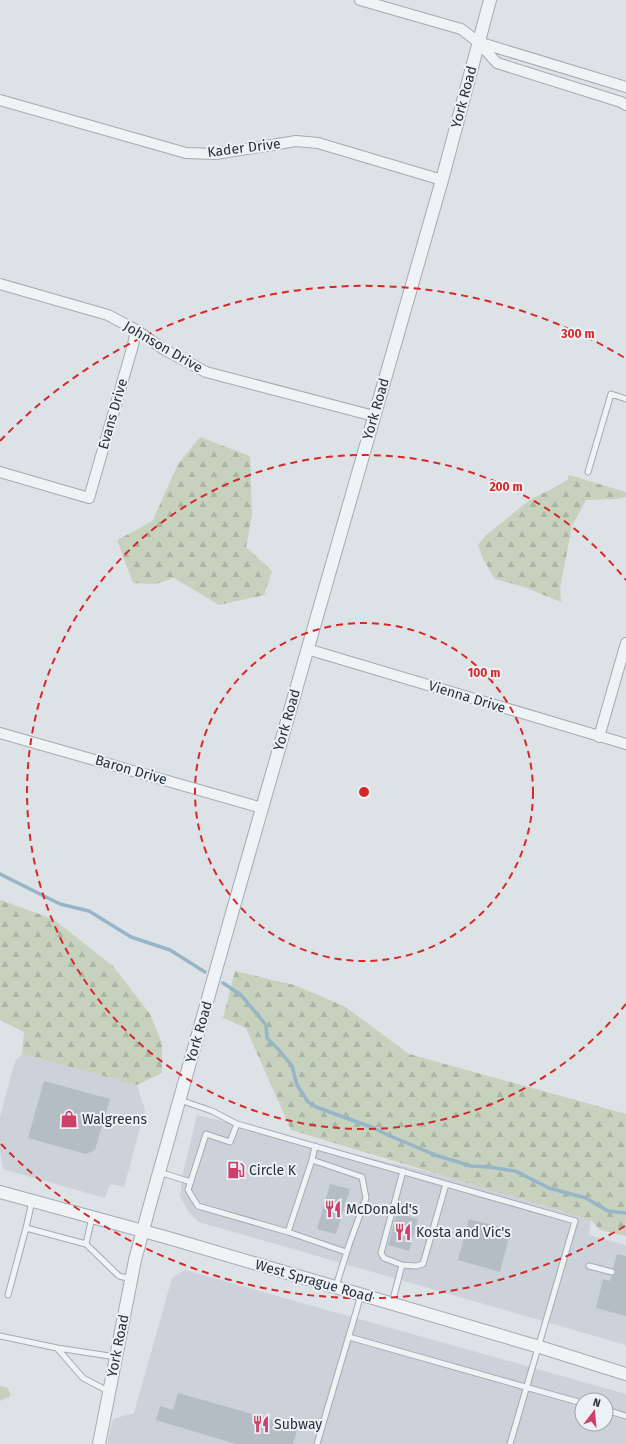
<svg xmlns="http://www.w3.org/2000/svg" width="626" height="1444" font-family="'Fira Sans',sans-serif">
  <defs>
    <pattern id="forest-firs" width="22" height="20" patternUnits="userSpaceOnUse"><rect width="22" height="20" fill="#c6d1be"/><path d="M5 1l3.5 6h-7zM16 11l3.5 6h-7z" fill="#aab4a4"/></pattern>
  </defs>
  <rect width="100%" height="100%" fill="#dde2e7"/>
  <path fill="#cbd2d9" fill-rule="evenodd" d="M22,1054L137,1085L145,1110L124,1187L112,1184L109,1186L105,1198L3,1169L0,1151V1117L15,1061Z
    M197,1115L452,1178L591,1220L589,1235L626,1245V1345L199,1222L189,1213L180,1196L183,1173Z
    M185,1270L626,1394V1444H107L113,1419L134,1413L172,1278ZM582,1400H606V1424H582Z"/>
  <path fill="url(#forest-firs)" d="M200,437L250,456L252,515L246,547L272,571L264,595L219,605L174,578L156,584L133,583L117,540L140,528L153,520L178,464Z
    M569,475L626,492V497L616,499L586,500L572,526L560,588L561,602L524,587L495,579L483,559L478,545L485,536L531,499L556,487L568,479Z
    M0,900L53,919L113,966L150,1014L162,1043V1073L137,1085L22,1054L24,1032L0,1020Z
    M235,971L294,985L344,1006L409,1054L626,1114V1236L600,1230L591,1220L291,1130L246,1028L223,1018Z
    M0,1386L8,1388L11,1396L0,1401Z"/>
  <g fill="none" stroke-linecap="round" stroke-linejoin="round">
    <path stroke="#97b5c8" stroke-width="3.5" d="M0,874L60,904L89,911L131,937L170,950L205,972
      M223,983L241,995L266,1025L267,1038L278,1049L292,1066L297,1085L308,1102L316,1107L371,1127L388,1135L435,1155L471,1166L489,1167L515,1171L549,1188L586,1198L608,1211L626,1213"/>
  </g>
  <path fill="#b4bcc4" d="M44,1081L110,1099L95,1150L86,1154L28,1138Z
    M330,1184L350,1189L336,1234L317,1229Z
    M397,1213L418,1219L409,1251L388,1245Z
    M469,1219L511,1230L500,1272L458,1260Z
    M617,1254L626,1256V1316L596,1308L603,1279L610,1281L611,1276L616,1273V1271L613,1268Z
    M178,1393L298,1427L293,1444H236L156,1420L160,1406L173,1410Z"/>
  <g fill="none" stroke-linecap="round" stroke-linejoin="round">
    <g stroke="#a3aab1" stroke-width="7">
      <path id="service" d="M588,472L611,394L626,399
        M180,1100L212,1111L237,1124L575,1221L510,1444
        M237,1124L230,1142L206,1134L188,1190L198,1206L288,1232
        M312,1160L315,1146
        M159,1172L191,1182
        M32,1201L26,1228L86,1244L119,1276L131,1279
        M86,1244L92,1217
        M402,1265L384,1258L381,1253L403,1171
        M589,1266L612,1272
        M336,1286L349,1245L366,1198L362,1177L312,1160L288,1232L346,1252
        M8,1295L26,1228
        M392,1303L402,1265L416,1266L423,1264L446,1184
        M0,1336L57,1348L83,1378L108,1391
        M349,1337L582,1403
        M57,1348L116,1357
        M606,1410L626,1416
        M317,1444L361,1295"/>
    </g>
    <g stroke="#a3aab1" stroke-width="12">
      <path id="minor" d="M360,0L461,29L478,42L497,63L621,102L626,105
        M478,42L626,87
        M0,100L186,153L216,154L296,141L318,143L442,180
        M0,284L108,315L136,330L165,350L206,372L374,416
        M0,472L89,498L133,345L136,330
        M307,649L626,744
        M0,733L262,808
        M599,737L626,643"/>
    </g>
    <g stroke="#a3aab1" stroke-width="14">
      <path id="tertiary" d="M0,1192L165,1237L543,1348L626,1374
        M99,1444L135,1260L149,1208L234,906L442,180L490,0"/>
    </g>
    <use href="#service" stroke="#f0f3f5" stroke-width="5"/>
    <use href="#minor" stroke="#f0f3f5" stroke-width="10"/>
    <use href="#tertiary" stroke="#f0f3f5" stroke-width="12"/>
  </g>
  <g fill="none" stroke="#d62828" stroke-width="2" stroke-dasharray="7 5">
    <circle cx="364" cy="792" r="169"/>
    <path d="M626 1004A337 337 0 1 1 626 580"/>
    <path d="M625 1226A506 506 0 0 1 0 1143M0 441A506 506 0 0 1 625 358"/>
  </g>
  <defs>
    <g id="shop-bare" transform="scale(1.38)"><path d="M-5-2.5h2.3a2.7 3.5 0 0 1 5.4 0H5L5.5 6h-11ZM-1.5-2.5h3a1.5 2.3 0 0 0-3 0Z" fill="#ce4069" stroke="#ecf1f5" stroke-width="2.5" paint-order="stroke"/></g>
    <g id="fuel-bare" transform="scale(1.38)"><path d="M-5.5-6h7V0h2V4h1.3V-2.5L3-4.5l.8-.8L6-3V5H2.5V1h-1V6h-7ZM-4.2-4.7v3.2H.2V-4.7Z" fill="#ce4069" stroke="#ecf1f5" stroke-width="2.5" paint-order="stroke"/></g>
    <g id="restaurant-bare" transform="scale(1.38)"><path d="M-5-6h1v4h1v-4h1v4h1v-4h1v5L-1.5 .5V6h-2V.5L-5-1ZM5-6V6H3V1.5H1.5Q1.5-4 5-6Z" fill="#ce4069" stroke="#ecf1f5" stroke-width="2.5" paint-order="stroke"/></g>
  </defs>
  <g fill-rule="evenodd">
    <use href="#shop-bare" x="69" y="1119"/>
    <use href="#fuel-bare" x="236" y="1170"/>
    <use href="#restaurant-bare" x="333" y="1209"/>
    <use href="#restaurant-bare" x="403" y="1232"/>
    <use href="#restaurant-bare" x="261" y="1424"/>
  </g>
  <g text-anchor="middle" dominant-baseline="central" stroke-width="4" stroke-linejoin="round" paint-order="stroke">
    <g font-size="14" fill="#27323e" stroke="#ecf1f5">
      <text transform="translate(464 97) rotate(-75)">York Road</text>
      <text transform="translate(244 148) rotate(-7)">Kader Drive</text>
      <text transform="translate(163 347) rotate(30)">Johnson Drive</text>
      <text transform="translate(376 409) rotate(-74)">York Road</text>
      <text transform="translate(113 414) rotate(-74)">Evans Drive</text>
      <text transform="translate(467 697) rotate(17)">Vienna Drive</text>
      <text transform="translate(287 720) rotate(-74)">York Road</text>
      <text transform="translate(131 770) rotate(16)">Baron Drive</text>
      <text transform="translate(199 1032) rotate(-74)">York Road</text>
      <text transform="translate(314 1281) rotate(16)">West Sprague Road</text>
      <text transform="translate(118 1346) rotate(-79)">York Road</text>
    </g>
    <g font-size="14" fill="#27323e" stroke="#ecf1f5" text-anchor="start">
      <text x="82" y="1119">Walgreens</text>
      <text x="249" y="1170">Circle K</text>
      <text x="346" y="1209">McDonald's</text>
      <text x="416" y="1232">Kosta and Vic's</text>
      <text x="274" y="1424">Subway</text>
    </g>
  </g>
  <circle cx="364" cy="792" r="6" fill="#d62828" stroke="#ecf1f5" stroke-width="2"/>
  <g font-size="12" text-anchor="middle" font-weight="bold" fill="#d62828" stroke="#ecf1f5" stroke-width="4" stroke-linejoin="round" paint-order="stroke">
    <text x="578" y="338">300 m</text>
    <text x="506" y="491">200 m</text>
    <text x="484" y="677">100 m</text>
  </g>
  <g transform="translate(594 1412) rotate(16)"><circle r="19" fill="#ecf1f5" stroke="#9da5ac"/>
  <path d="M0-3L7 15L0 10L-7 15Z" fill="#ce4069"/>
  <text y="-6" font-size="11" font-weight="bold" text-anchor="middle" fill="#27323e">N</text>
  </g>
</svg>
